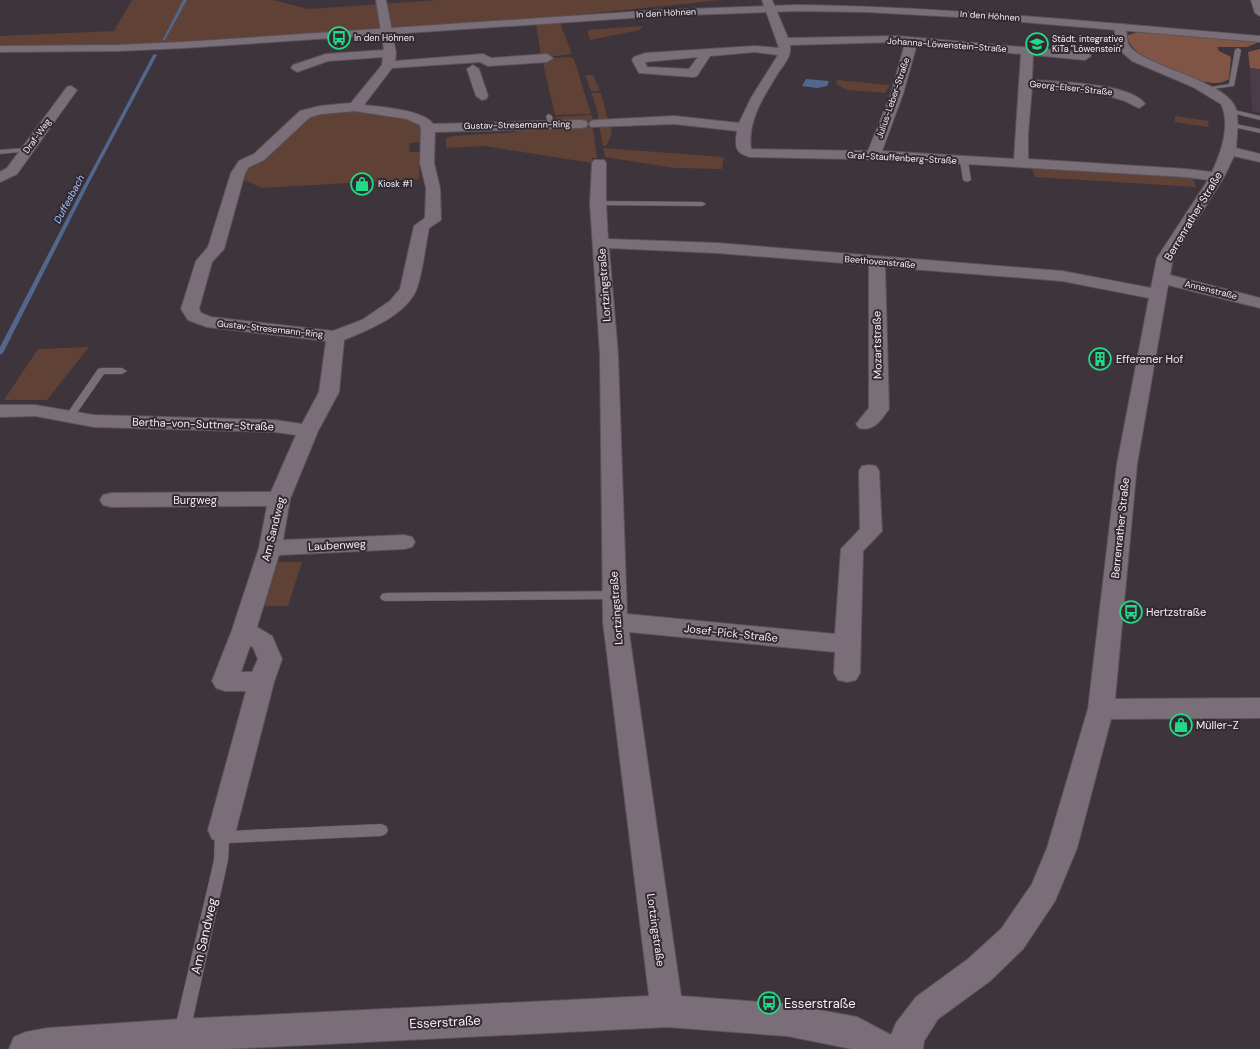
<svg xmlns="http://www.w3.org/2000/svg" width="1260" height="1049" font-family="'DM Sans',sans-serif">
  <rect width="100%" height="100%" fill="#3d343c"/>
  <path fill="#4a3c48" d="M1250,68L1260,69V113L1252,111Z"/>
  <path fill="#604136" d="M132,0H273L308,9L438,0H721L567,16L256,38L168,44L0,47V36L114,31Z
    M560,23L572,54L546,57L541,56L536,24Z
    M643,26L639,30L590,40L587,30Z
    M570,57L574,59L591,114L555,115L542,59Z
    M585,75H593L600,91H591Z
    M837,80L890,85L885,93L847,90L836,84Z
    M591,93H601L608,120L599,121L597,109Z
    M345,110L412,119L421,125L420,142L410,143L409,152H420L419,179L262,188L242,179L251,165L260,162L309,116Z
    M592,115L593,121L557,123L556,117Z
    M1175,116L1209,121L1208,127L1175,122Z
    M599,125H610L612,134L606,146H603Z
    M589,126L593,129L597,158H592V163L485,146L446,148V138L452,136L516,132V129Z
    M603,148L724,157L722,169L675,168L605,157Z
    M1032,168L1185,177L1193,179L1196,187L1035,177Z
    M89,347L47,400H4L38,349Z
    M278,562H302L288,606H263Z"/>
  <path fill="#815545" d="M1139,32L1215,37L1259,42L1247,47H1217L1219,51L1231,57L1229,79C1224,82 1220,83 1215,83C1196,83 1125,58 1128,35Z
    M1260,49V69L1250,68L1248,52Z"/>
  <path fill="#52678b" d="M806,79L829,81L827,86L817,88L802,86Z"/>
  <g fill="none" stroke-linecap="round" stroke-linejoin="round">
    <path fill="#52678b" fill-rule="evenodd" d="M183,0H187L165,40L162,41Z
      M155,54L157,55L87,187L3,353L0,355V347L83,187L153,55Z"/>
    <g stroke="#5a5359" stroke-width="1">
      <path id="service" d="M1238,48L1241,50L1234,86L1205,90V88L1229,84L1235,50Z
        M1230,109L1260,116V120L1228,112L1227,111Z
        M549,114L552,116L554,126L549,125L546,116Z
        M1231,123L1260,129V133L1229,126V124Z
        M27,148L30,150L29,151L0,154V150Z
        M964,159L968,161L971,180L967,182L963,180L960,161Z
        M595,201L702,202L706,204L702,206L598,205L594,203Z
        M101,368H122L127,371L122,374H104L72,420H66L64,418L98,369Z
        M614,591L618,592L620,595L618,598L614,599L386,601L382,600L380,597L382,594L386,593Z
        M222,824L227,826L229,831L381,824L386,826L388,830L386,834L381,836L229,843L228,860L190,1032L188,1038L182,1040L176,1038L174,1032L214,860L215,830L217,826Z"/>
    </g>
    <g stroke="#5a5359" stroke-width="2">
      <path id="minor" d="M376,0H386L396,53L395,61L483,54L491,58L547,54L553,58L547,62L488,66L480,62L392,68L364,105C380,107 425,110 433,124L581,120L586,121L588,124L586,127L581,128L435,132L434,163L440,188L441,220L429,228C425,248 423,270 417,288C407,315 368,330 344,340L339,392L318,431L290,499L283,540L404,535L412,537L415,542L412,547L404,549L279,555L257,627L272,636L282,659L274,682L236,830L232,839L222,842L212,839L208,830L246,691H225L216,688L212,681L232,630L259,548L267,506L111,507L103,505L100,500L103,495L111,493L271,492L296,435L275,432L94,427L35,416L0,417V405H35L94,415L275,420L302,424L319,392L326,341L207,327L188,320L181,309L196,261L208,247L231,173L239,161L254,154L300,111L320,106L351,103L382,65L383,57L328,61L297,72L291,68L293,65L326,54L384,50ZM355,111L407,119L420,125L421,128L420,163L426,188L425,218L414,226L400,289L390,301L362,320L333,331L211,317L201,313L199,309L212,262L224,249L245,173L249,167L264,160L310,117L321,114ZM250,646L253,647L258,659L252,672H241Z
        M762,0H772L788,38L897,36L1089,53L1091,56L1085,60L1033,55L1032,80C1057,82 1131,83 1145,104L1139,108L1125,101L1102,94L1032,87L1028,134V159L1186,169L1212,172C1221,153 1231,125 1221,104L1193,87L1132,61L1123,53L1116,44L1114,26L1116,24H1124C1129,31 1124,42 1132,49C1152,68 1228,82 1236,109C1239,122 1237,135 1236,148L1260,154V162L1234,156L1224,177L1173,258L1170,275L1260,298V308L1168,285L1137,464L1115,699L1260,698V718L1111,719L1077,848L1055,901L1023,949L990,981L938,1019L924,1041L923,1049H852L787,1036L667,1027L227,1049H9L14,1037L26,1032L48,1028L181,1019L649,996L603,622L600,355L590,203L592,163L594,160H604L606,163V203L608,239L717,243L1062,271L1151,288L1157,258L1208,180L1186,177L898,160L750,157C734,153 735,146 737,131L674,124L591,127L589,124L591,121L596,120L674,116L739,123L751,98L778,55L755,52L710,56L697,76L693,77L639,73L632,60L634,57L646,53L755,46L779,48ZM897,42L905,43L891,94L868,151L751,149C747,121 764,96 778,73C784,64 792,56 790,45ZM917,44L1021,54L1014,159L882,151L903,94ZM698,57L689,69L647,67L645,62ZM609,248L717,253L869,265V408L856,424L859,428C874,432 881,420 889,409L885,267L1062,281L1149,298L1117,464L1088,709L1047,848L1032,884L1001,929L968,959L916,997L896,1023L891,1035L857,1017L787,1004L681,996L629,632L835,652L834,673L838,680L847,682L856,680L860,673L863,551L882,531L879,471L876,466L869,465L862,466L859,471L860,529L841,549L835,634L627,614L618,355Z
        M473,65L479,69L488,96L486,99L482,100L476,96L467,69Z
        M71,86L77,90L17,174L0,182V172L7,168L67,87Z"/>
    </g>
    <g stroke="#5a5359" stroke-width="2">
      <path id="tertiary" d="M1251,0H1260V16L1255,13Z
        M797,5C952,7 1106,23 1260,36V42L976,18L866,12L797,11L660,16L184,48L118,51L0,52V46L118,45L184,42L660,10Z"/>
    </g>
    <use href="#service" fill="#7a6f78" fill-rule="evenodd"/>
    <use href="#minor" fill="#7a6f78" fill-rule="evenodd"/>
    <use href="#tertiary" fill="#7a6f78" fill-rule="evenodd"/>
  </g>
  <defs>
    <g id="bus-ring" transform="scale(1.15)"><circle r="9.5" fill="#332a32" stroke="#23d886" stroke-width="1.5"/><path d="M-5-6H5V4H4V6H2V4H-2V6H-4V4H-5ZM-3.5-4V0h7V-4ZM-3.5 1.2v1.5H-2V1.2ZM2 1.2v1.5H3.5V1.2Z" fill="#23d886"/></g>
    <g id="school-ring" transform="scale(1.15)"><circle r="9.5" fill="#332a32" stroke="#23d886" stroke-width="1.5"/><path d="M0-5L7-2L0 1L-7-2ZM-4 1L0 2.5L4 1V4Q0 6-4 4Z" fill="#23d886"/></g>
    <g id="shop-ring" transform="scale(1.15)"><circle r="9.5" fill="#332a32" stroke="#23d886" stroke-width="1.5"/><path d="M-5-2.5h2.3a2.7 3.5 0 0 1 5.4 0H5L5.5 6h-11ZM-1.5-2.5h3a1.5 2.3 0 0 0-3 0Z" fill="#23d886"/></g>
    <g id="building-ring" transform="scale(1.15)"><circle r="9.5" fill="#332a32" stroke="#23d886" stroke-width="1.5"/><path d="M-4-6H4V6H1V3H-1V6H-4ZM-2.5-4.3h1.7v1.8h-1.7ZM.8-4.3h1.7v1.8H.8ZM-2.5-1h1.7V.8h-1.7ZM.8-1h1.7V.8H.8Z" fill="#23d886"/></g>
  </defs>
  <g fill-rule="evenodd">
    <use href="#bus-ring" x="339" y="38"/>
    <use href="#school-ring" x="1037" y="44"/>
    <use href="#shop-ring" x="362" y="184"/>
    <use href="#building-ring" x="1100" y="359"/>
    <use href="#bus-ring" x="1131" y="612"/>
    <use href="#shop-ring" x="1181" y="725"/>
    <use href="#bus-ring" x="769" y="1003"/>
  </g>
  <g text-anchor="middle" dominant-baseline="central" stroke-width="4" stroke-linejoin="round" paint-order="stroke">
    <g font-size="9" fill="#f4eef3" stroke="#332a32">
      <text transform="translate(666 13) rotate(-3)">In den Höhnen</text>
      <text transform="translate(990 16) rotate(4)">In den Höhnen</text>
      <text transform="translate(947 45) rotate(4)">Johanna-Löwenstein-Straße</text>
      <text transform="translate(1071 88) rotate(6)">Georg-Elser-Straße</text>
      <text transform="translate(893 98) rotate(-71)">Julius-Leber-Straße</text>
      <text transform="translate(517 125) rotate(-1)">Gustav-Stresemann-Ring</text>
      <text transform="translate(37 136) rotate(-54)">Draf-Weg</text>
      <text transform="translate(902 158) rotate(3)">Graf-Stauffenberg-Straße</text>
      <text transform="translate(880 262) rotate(5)">Beethovenstraße</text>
      <text transform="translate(1211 290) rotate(14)">Annenstraße</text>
      <text transform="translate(270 329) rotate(6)">Gustav-Stresemann-Ring</text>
    </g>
    <g font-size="9" fill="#f4eef3" stroke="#332a32" text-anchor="start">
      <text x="354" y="38">In den Höhnen</text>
      <text x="1052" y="39">Städt. integrative<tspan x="1052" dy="10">KiTa "Löwenstein"</tspan></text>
      <text x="378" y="184">Kiosk #1</text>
    </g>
    <g font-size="10" font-style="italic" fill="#a0c3ff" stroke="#332a32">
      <text transform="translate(69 199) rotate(-62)">Duffesbach</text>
    </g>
    <g font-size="11" fill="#f4eef3" stroke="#332a32">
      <text transform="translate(1193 216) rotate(-59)">Berrenrather Straße</text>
      <text transform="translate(604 285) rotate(-94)">Lortzingstraße</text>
      <text transform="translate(877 345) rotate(-91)">Mozartstraße</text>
      <text transform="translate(203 424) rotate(2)">Bertha-von-Suttner-Straße</text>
      <text x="195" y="500">Burgweg</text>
      <text transform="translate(1120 528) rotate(-84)">Berrenrather Straße</text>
      <text transform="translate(273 529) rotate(-76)">Am Sandweg</text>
      <text transform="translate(337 545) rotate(-3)">Laubenweg</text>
      <text transform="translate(616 608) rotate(-94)">Lortzingstraße</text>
      <text transform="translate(731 633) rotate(6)">Josef-Pick-Straße</text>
      <text transform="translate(656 930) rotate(82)">Lortzingstraße</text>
    </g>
    <g font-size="11" fill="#f4eef3" stroke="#332a32" text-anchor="start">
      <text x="1116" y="359">Efferener Hof</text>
      <text x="1146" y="612">Hertzstraße</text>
      <text x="1196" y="725">Müller-Z</text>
    </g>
    <g font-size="13" fill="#f4eef3" stroke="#332a32">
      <text transform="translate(204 936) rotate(-77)">Am Sandweg</text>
      <text transform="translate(445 1022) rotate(-3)">Esserstraße</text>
    </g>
    <g font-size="13" fill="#f4eef3" stroke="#332a32" text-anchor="start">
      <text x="784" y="1003">Esserstraße</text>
    </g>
  </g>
</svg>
